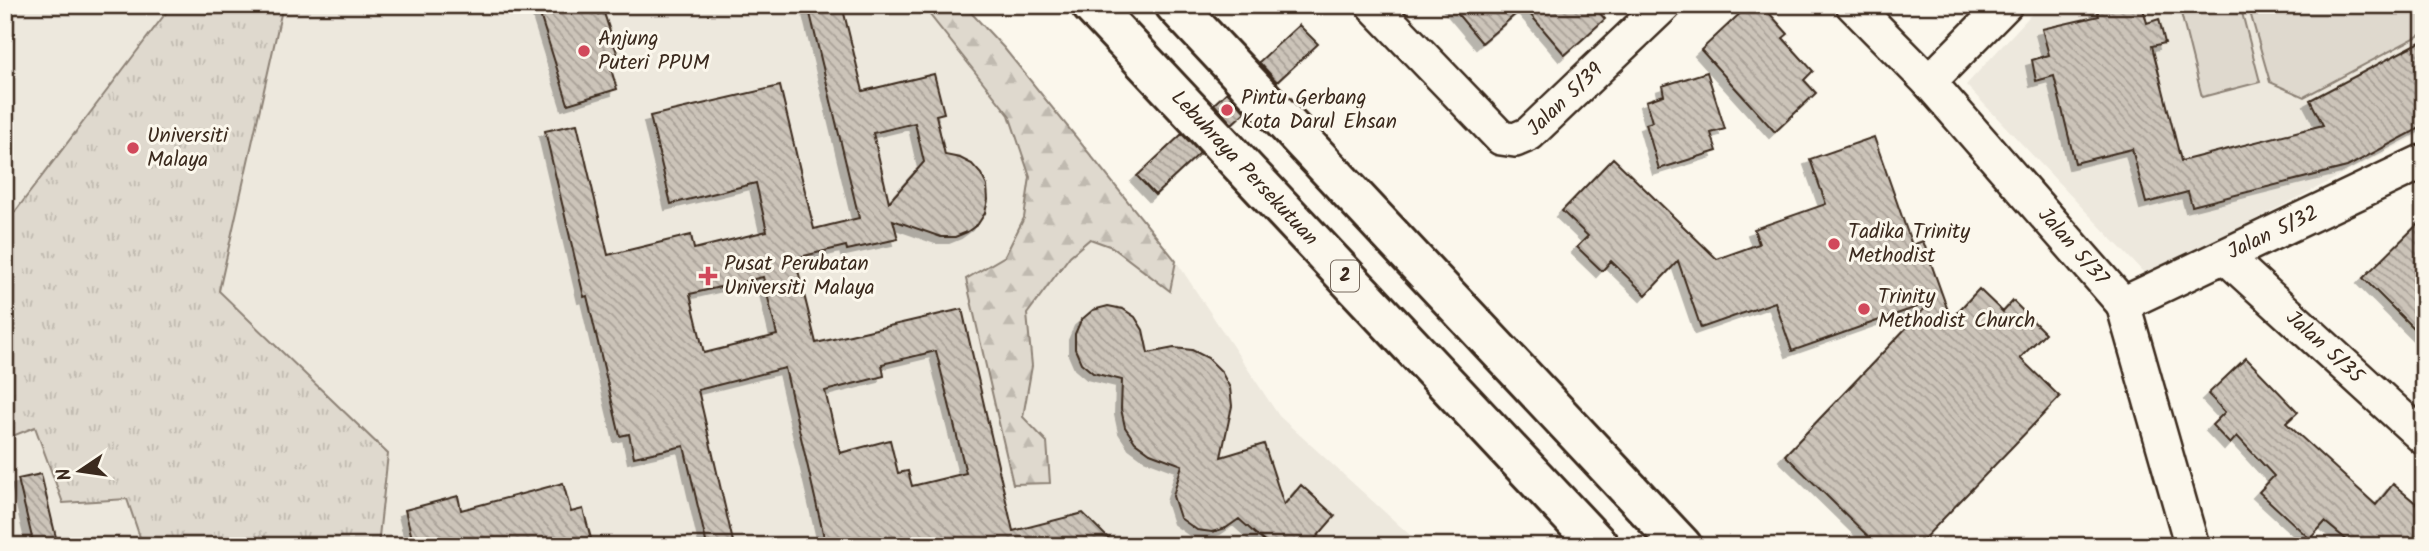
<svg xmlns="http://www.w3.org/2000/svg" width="2429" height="551" font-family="Kalam,sans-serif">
  <defs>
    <pattern id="grass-tufts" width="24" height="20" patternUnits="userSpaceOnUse" patternTransform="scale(1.75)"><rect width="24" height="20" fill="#dfd9ce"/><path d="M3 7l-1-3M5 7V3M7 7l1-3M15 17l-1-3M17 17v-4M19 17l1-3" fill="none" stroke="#c0bab0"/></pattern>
    <pattern id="forest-firs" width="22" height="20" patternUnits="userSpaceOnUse" patternTransform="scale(1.75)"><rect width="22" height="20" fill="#dfd9ce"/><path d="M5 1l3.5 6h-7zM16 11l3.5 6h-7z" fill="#c0bab0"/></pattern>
    <pattern id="building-back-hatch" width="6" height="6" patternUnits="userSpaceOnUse" patternTransform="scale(1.75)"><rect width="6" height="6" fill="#ccc4b9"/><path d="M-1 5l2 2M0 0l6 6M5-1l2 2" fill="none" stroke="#a79f96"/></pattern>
    <filter id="shadow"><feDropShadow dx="-6" dy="6" stdDeviation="0" flood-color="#0004"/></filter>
  </defs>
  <rect width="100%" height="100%" fill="#fbf7ec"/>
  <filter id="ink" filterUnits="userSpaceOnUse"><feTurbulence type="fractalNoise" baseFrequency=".0143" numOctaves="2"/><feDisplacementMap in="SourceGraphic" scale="14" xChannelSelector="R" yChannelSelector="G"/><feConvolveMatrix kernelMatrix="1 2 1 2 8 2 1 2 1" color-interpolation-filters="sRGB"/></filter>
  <g filter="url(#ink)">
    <path fill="#ede8dd" d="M5,5H939L1176,261L1279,416L1422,546H5Z
      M2040,5H2424V132L2147,276L1966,85Z"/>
    <path fill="url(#grass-tufts)" stroke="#8d8276" stroke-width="2" d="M172,5H283L219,291L388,454L378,546H143L127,499L63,503L35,427L5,439V225Z"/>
    <path fill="url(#forest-firs)" stroke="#8d8276" stroke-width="2" d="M922,5H964L1004,48L1176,261L1170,291L1112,247L1090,239L1070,256L1027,314L1032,366L1023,417L1047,442L1050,483L1013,484L966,279L1005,256L1024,218L1030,177L1009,115Z"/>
    <path fill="#dfd9ce" stroke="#8d8276" stroke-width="2" d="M2179,5H2240L2260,82L2202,97Z
      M2248,5H2424V33L2304,97L2270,82Z"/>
    <path fill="url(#building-back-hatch)" stroke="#3b2a1e" stroke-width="2" fill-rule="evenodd" filter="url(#shadow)" d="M537,5H597L599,14L604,13L620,62L610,66L617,89L568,104Z
      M808,5H842L863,91L934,74L944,113L936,115L945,155L960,158L972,164L981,174L987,186L988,200L985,213L978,224L967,232L955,237H941L893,220L898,239L847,250L846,246L795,258L816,343L962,309L1013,531L1083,513L1116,546H826L785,368L698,390L734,546H707L684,446L634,457L629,434L620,436L587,296L584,297L545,131L577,124L608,255L691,235L694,249L767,231L756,183L671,204L650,116L780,86L814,229L859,218ZM915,123L924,162L889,202L873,133ZM763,277L777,335L704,353L690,294ZM936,351L966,473L912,486L908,471L898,473L890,440L840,453L825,391L884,376L882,364Z
      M1450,5H1593L1605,19L1565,55L1524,7L1482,43Z
      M1749,5H1762L1788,34L1783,38L1813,71L1804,80L1816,93L1775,132L1701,50Z
      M2096,5H2142L2147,23L2159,19L2165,43L2152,46L2181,161L2323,125L2310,100L2424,40V126L2347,167L2192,206L2188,192L2146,203L2132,149L2075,163L2054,76L2036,81L2032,60L2049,55L2042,29L2099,16Z
      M1299,25L1318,44L1277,82L1259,62Z
      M1707,72L1725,129L1711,133L1717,151L1659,169L1646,124L1652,122L1646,101L1664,95L1662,86Z
      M1227,92L1245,112L1232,124L1214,104Z
      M1182,134L1200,153L1155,195L1137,176Z
      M1874,137L1912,245L1923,241L1951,319L1979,289L2003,312L2013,301L2045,333L2020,358L2060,397L1917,546H1878L1785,455L1931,302L1792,351L1775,302L1701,328L1678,261L1646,295L1611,261L1602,271L1577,247L1588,236L1562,211L1613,158L1717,259L1759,244L1754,229L1826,204L1810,159Z
      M2424,218V339L2363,278Z
      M1108,306L1123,309L1135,317L1143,330L1148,353L1174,348L1192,350L1208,358L1221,371L1230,388L1232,406L1221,457L1264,444L1284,505L1301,485L1335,516L1309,546H1269L1239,519L1226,528L1212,532L1197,530L1180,518L1173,496L1182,465L1150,453L1135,442L1125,427L1121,409L1122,380L1093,373L1081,363L1075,349V334L1081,320L1093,310Z
      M2246,358L2298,412L2286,423L2376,505L2393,484L2424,510V546H2354L2325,522L2310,539L2259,492L2274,476L2237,436L2230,444L2212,425L2225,412L2208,394Z
      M41,474L58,546H34L18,479Z
      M563,483L571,512L583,509L593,546H414L405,510L458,496L461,510Z"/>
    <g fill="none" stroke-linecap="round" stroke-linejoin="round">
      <g stroke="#3b2a1e" stroke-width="38">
        <g id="minor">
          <path id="s1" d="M1373,5L1501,138L1515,140L1529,134L1664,5"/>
          <path id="s2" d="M1853,5L1929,82L2123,304L2192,546"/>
          <path d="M1929,82L2005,5"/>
          <path id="s3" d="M2225,256L2424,438"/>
          <path id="s4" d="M2123,304L2424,161"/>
        </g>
      </g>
      <g stroke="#3b2a1e" stroke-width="44">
        <g id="highway">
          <path id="s5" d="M1091,5L1599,546"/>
          <path d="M1175,5L1682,546"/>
        </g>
      </g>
      <use href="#minor" stroke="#fbf7ec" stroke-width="33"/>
      <use href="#highway" stroke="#fbf7ec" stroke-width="38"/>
    </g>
  </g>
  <g fill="#d1495b" stroke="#fbf7ec" stroke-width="2.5">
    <circle cx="584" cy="51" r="7"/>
    <circle cx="1227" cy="110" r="7"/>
    <circle cx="133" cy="148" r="7"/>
    <circle cx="1834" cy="244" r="7"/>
    <path d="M704.5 265.5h7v7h7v7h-7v7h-7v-7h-7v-7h7z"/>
    <circle cx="1864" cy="309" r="7"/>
  </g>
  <g text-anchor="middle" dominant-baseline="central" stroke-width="6" stroke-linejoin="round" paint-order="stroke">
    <rect fill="#fbf7ec" stroke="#75685c" stroke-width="2" x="1331" y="260.5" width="28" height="31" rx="5"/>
    <g font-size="19" font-weight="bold" fill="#3b2a1e">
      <text x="1345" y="276">2</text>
    </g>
    <g font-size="21" fill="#3b2a1e" stroke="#fbf7ec" text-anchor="start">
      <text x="598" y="39">Anjung<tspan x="598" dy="24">Puteri PPUM</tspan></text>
      <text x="1241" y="98">Pintu Gerbang<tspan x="1241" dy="24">Kota Darul Ehsan</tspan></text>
      <text x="147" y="136">Universiti<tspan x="147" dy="24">Malaya</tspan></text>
      <text x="1848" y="232">Tadika Trinity<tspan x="1848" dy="24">Methodist</tspan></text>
      <text x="724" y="264">Pusat Perubatan<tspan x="724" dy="24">Universiti Malaya</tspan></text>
      <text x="1878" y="297">Trinity<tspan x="1878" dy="24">Methodist Church</tspan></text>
    </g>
    <g font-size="21" fill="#3b2a1e" stroke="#fbf7ec">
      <text stroke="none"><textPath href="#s1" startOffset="264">Jalan 5/39</textPath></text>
      <text stroke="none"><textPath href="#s5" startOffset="224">Lebuhraya Persekutuan</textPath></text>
      <text stroke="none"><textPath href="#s4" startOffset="166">Jalan 5/32</textPath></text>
      <text stroke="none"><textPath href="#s2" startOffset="327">Jalan 5/37</textPath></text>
      <text stroke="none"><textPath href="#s3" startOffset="135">Jalan 5/35</textPath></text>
    </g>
  </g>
  <rect width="2429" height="551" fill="none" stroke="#fbf7ec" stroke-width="28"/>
  <rect x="14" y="14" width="2401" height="523" fill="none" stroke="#3b2a1e" stroke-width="2.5" filter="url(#ink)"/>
  <g transform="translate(80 471) rotate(257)" stroke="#fbf7ec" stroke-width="5" paint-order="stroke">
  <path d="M0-5L12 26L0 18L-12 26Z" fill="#3b2a1e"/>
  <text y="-10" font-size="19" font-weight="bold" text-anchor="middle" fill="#3b2a1e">N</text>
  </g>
</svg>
